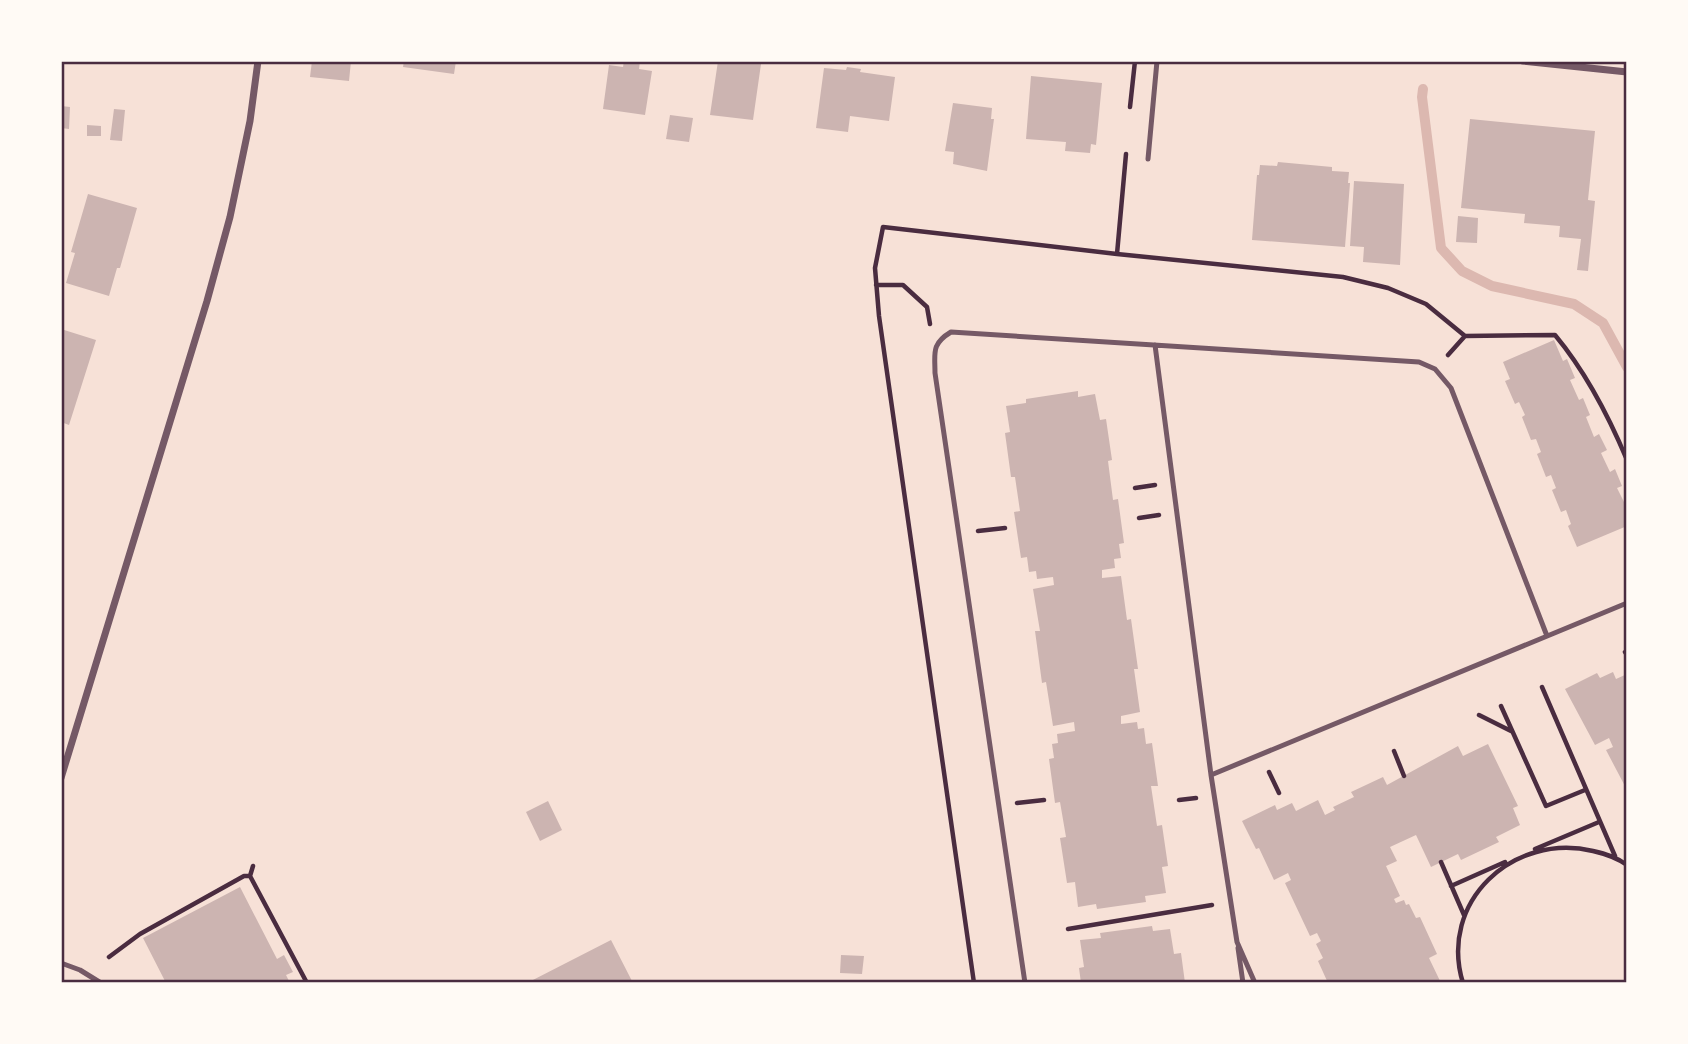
<svg xmlns="http://www.w3.org/2000/svg" width="1688" height="1044" font-family="'Playfair Display',serif">
  <rect width="100%" height="100%" fill="#f7e1d7"/>
  <g fill="none" stroke-linecap="round" stroke-linejoin="round">
    <path stroke="#dcb8b0" stroke-width="10" d="M1423,89L1422,97L1441,248L1462,271L1492,286L1574,304L1603,323L1627,367"/>
  </g>
  <path fill="#ccb4b1" d="M312,61H351L349,81L310,77Z
    M404,61H456L454,74L403,67Z
    M624,61H640L639,69L652,71L645,115L603,109L609,65L623,67Z
    M718,61H756V63L761,64L753,120L710,115Z
    M847,67L861,69L860,72L895,77L889,121L850,116L848,132L816,128L824,68L846,70Z
    M1031,76L1102,83L1096,145L1091,144L1090,153L1065,151L1066,142L1026,139Z
    M953,103L992,108L991,119H994L987,171L953,164L954,152L945,151Z
    M61,106L70,107L69,129L61,128Z
    M114,109L125,110L122,141L110,140Z
    M670,115L693,118L689,142L666,139Z
    M1470,119L1595,131L1588,200L1595,201L1588,271L1577,270L1581,239L1559,237L1560,226L1524,223L1525,214L1461,208Z
    M87,125L101,126V136H87Z
    M1278,162L1332,167V171L1349,172L1348,183H1350L1345,247L1252,240L1257,175H1259L1260,165L1277,166Z
    M1354,181L1404,184L1400,265L1363,262L1364,247L1350,246Z
    M88,194L137,208L120,268H117L109,296L66,283L75,253L71,252Z
    M1458,216L1478,218L1477,243L1456,242Z
    M61,329L96,340L69,425L61,422Z
    M1554,340L1563,361L1567,359L1575,378L1570,380L1579,400L1583,398L1590,415L1586,417L1594,437L1599,434L1607,450L1601,453L1610,472L1615,469L1622,486L1617,488L1627,508V526L1577,547L1568,526L1571,524L1566,510L1561,512L1552,490L1556,488L1551,475L1546,477L1537,454L1541,452L1536,439L1531,440L1522,417L1525,415L1519,402L1515,404L1505,381L1510,379L1503,362Z
    M1078,391V397L1095,394L1100,420L1106,419L1112,460L1108,461L1113,500L1118,499L1124,543L1119,544L1121,558L1114,559L1115,568L1102,570V578L1121,576L1127,620L1131,619L1138,669H1134L1140,712L1121,716V724L1137,722L1138,729L1144,728L1146,744L1152,743L1158,786H1151L1157,826L1162,825L1168,866L1162,867L1166,893L1145,896L1146,902L1097,909L1096,904L1078,907L1075,882L1067,883L1060,838L1066,837L1060,802L1055,803L1049,759L1054,758L1052,744L1058,743L1057,734L1075,731L1074,722L1053,726L1046,682L1042,683L1035,631H1040L1033,589L1054,585L1053,577L1037,579L1036,571L1029,572L1027,557L1021,558L1014,512L1020,511L1015,477H1011L1005,433L1010,432L1006,406L1026,403V399Z
    M1613,672L1616,679L1627,674V790L1606,750L1613,747L1609,738L1595,745L1565,689L1597,673L1600,678Z
    M1488,744L1518,806L1513,808L1520,825L1496,837L1499,842L1461,860L1458,854L1431,867L1416,835L1390,847L1397,861L1386,866L1400,896L1394,899L1396,903L1404,900L1406,905L1409,904L1416,918L1420,917L1437,954L1429,958L1441,983H1328L1318,961L1323,958L1316,944L1321,941L1317,933L1310,936L1285,883L1291,880L1288,873L1274,880L1259,848L1256,849L1242,821L1275,805L1277,810L1292,803L1296,811L1318,800L1325,815L1335,810L1333,807L1354,797L1351,792L1383,777L1387,785L1458,746L1463,756Z
    M548,801L562,830L540,841L526,812Z
    M240,887L277,959L284,955L293,972L286,975L290,983H166L143,938Z
    M1152,926L1153,931L1170,929L1174,954L1181,953L1185,983H1081L1079,968L1084,967L1080,940L1101,938L1100,933Z
    M611,940L633,983H527Z
    M841,955L864,956L862,974L840,973Z"/>
  <g fill="none" stroke-linecap="round" stroke-linejoin="round">
    <path stroke="#4a2c40" stroke-width="4.5" d="M1130,107L1135,61
      M1117,254L1126,154
      M876,285H903L927,307L930,324
      M1448,355L1465,336
      M1135,488L1155,485
      M1139,518L1159,515
      M978,531L1005,528
      M1625,652L1627,655
      M1542,687L1615,856
      M1501,706L1546,806L1585,790
      M1479,715L1511,731
      M1394,751L1404,776
      M1269,772L1279,793
      M1179,800L1196,798
      M1017,803L1044,800
      M1535,849L1599,822
      M1441,862L1464,915
      M250,876L307,983
      M250,876L253,866
      M1451,886L1505,862
      M1068,929L1212,905
      M109,957L140,934L244,876H250
      M974,983L879,316L875,268L883,227L1117,254L1343,277L1388,288L1426,304L1465,336L1555,335C1585,371 1609,417 1627,460
      M1463,983C1438,902 1513,832 1593,851C1606,854 1616,857 1627,865"/>
    <path stroke="#755966" stroke-width="5" d="M1148,159L1157,61
      M1155,345L1211,775L1237,942L1255,983
      M1211,775L1627,603
      M1238,948L1243,983
      M61,963L80,970L101,983
      M1025,983L935,373C935,353 931,344 951,332L1419,362L1435,369L1451,388L1547,636"/>
    <path stroke="#755966" stroke-width="7" d="M1523,61L1627,72
      M61,778L207,301L230,217L250,121L258,61"/>
  </g>
  <rect width="1688" height="1044" fill="none" stroke="#fffaf5" stroke-width="126"/>
  <rect x="63" y="63" width="1562" height="918" fill="none" stroke="#4a2c40" stroke-width="2.5"/>
</svg>
